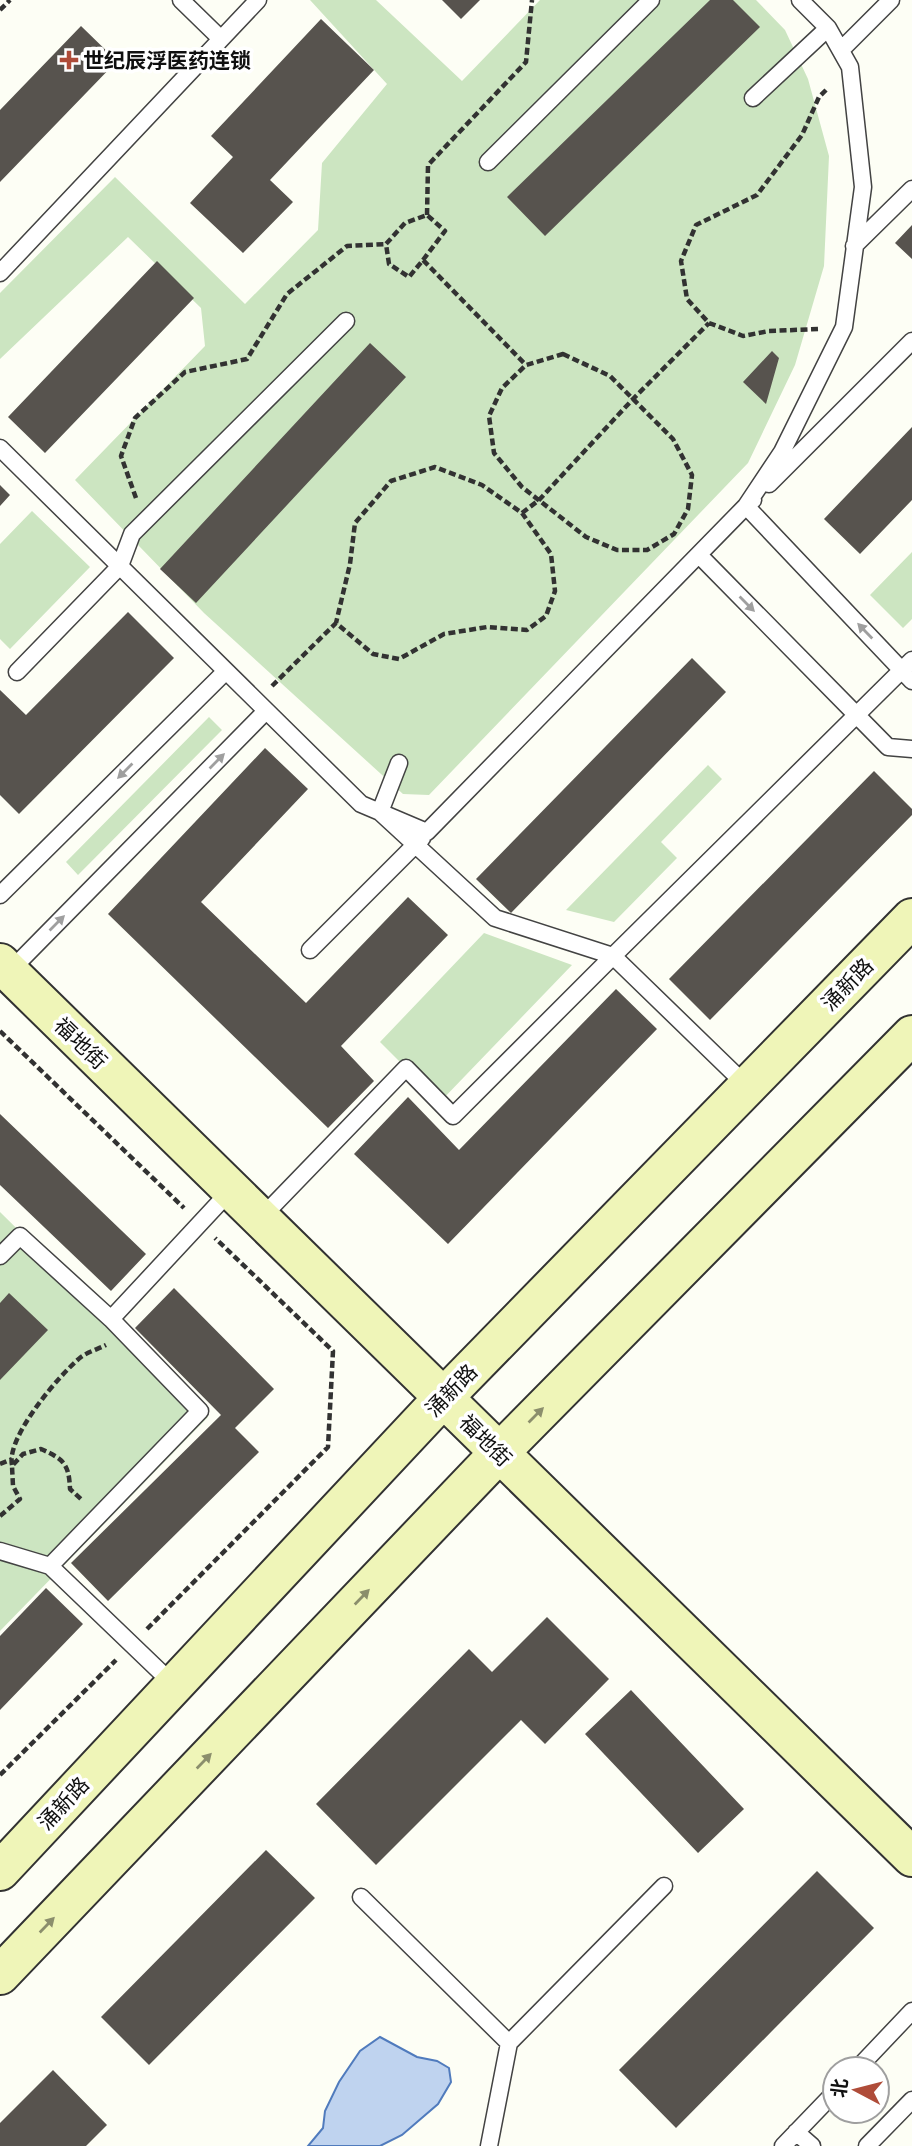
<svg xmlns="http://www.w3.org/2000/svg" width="912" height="2146" font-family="'PT Serif','Noto Sans SC',serif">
  <rect width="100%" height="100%" fill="#fdfef5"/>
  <path fill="#cce5c1" d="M310,0H376L462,81L540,0H756L785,30L808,79L829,156L824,266L795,365L748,463L429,795L403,794L204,613L75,480L205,346L201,308L128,237L0,359V293L115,177L245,304L318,230L322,163L387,84Z
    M32,511L90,567L10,649L0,639V544Z
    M912,552V619L903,628L870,595Z
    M209,717L222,730L78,875L66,862Z
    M708,765L722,779L661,842L677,858L614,922L566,910Z
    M484,933L572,965L440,1102L380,1042Z
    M0,1212L208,1417L0,1631Z"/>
  <path fill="#bfd3ef" stroke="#507bbd" stroke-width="2" d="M380,2037L417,2057L437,2061L449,2068L451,2082L438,2104L402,2135L380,2146H308L323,2128L325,2111L339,2082L360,2051Z"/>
  <path fill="#57534e" d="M442,0H480L461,19Z
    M710,0H733L760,27L545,236L507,197Z
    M321,19L374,70L270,180L293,202L243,253L190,203L233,157L211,136Z
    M81,26L117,61L0,182V110Z
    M912,225V259L895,243Z
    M157,261L194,298L45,453L8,417Z
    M370,343L406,377L196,603L160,569Z
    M772,351L779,358L766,404L743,382Z
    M912,427V500L860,554L824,519Z
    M0,485L10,495L0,506Z
    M128,612L174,658L19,814L0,795V690L26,715Z
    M692,658L726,692L511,913L476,879Z
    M265,748L308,789L201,902L306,1003L408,897L448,935L341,1046L374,1081L328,1128L108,914Z
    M874,771L912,809V815L710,1020L669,979Z
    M616,989L657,1029L448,1244L354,1154L408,1097L459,1150Z
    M0,1114L146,1254L111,1291L0,1185Z
    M174,1288L274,1389L235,1428L259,1452L108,1601L71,1563L221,1415L135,1328Z
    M9,1293L48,1330L0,1380V1303Z
    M46,1588L83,1624L0,1710V1636Z
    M547,1617L609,1679L545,1744L521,1720L376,1865L316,1804L469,1649L492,1672Z
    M631,1690L744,1809L698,1853L585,1734Z
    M266,1850L315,1898L149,2065L101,2017Z
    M817,1871L874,1928L676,2128L619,2070Z
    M53,2070L107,2125L86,2146H0V2123Z"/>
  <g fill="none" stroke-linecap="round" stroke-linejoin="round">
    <g stroke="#434343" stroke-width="19">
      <path id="lane" d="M181,0L220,38
        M841,50L891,0
        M753,98L828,28
        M488,162L651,0
        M854,246L912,189
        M0,273L258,0
        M0,448L361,804L427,832L746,506L782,452L844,327L863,187L850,67L828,28L800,0
        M769,484L912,341
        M753,500L746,506L912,681
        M699,555L888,747L912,749
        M17,672L120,566L132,534L346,321
        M399,763L380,812L495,918L613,956L912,660
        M0,895L226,671
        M310,950L422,838
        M9,972L266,711
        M260,1219L406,1068L453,1116L613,956L747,1086
        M0,1256L20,1236L111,1319
        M0,1551L50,1566L174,1685
        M50,1566L200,1411L111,1319L231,1190
        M361,1897L509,2043L489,2146
        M509,2043L664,1886
        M857,2069L912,2011
        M796,2132L812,2146
        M783,2146L835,2092
        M867,2146L912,2100"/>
    </g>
    <g stroke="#323232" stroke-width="42">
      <path id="secondary" d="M0,963L912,1857
        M0,1871L443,1398L912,918
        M0,1975L499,1453L912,1035"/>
    </g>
    <path stroke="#323232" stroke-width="4.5" stroke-dasharray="7 3.5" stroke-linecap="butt" d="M0,10L10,0
      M427,215L428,165L526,62L532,0
      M423,260L445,231L427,215L405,223L386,244L389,264L409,277L423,260L526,365
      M818,329L769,331L743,336L709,323L687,299L681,261L696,225L757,195L802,135L819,97L827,89
      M563,354L610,376L673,439L692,475L688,509L674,534L647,550H617L586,537L522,487L494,453L489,416L502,388L526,365Z
      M136,498L121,456L135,418L185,372L247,359L287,294L347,246L386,244
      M522,513L539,500L633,399L709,323
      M272,686L336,623L373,654L399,659L444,634L487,627L527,630L546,616L555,591L551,554L522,513L482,485L435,467L391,481L355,523L350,564L336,623
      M0,1031L184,1208
      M0,1464L12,1459
      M12,1465C6,1437 60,1374 81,1357C88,1352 98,1349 106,1345
      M0,1516L20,1499L13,1486L12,1466L23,1454L41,1449C63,1459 69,1463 70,1489L82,1500
      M147,1629L328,1447L333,1351L215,1238
      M0,1775L116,1660"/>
    <use href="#lane" stroke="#fff" stroke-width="16"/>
    <use href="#secondary" stroke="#eff5b8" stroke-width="38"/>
  </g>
  <defs><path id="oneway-solid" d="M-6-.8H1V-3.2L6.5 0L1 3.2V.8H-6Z" transform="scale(1.75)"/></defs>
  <g fill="#9f9f9f">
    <use href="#oneway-solid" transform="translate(747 604) rotate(45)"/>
    <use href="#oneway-solid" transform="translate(865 631) rotate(-134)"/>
    <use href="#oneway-solid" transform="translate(217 761) rotate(-45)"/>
    <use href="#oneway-solid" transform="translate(125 771) rotate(135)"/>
    <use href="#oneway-solid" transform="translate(57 923) rotate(-45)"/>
  </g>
  <g fill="#8b8e6c">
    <use href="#oneway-solid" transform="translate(536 1415) rotate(-45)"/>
    <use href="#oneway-solid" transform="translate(362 1597) rotate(-46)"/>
    <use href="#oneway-solid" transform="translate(204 1761) rotate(-46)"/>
    <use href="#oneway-solid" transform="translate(47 1925) rotate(-46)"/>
  </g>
  <path fill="#af4c39" stroke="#fff" stroke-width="2.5" d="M65.5 49.5h7v7h7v7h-7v7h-7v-7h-7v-7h7z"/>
  <g text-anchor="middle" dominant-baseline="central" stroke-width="7" stroke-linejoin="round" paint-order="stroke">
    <g font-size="21" font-weight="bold" fill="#101010" stroke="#fff" text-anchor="start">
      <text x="83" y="60">世纪辰浮医药连锁</text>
    </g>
    <g font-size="21" fill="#101010" stroke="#fff">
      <text transform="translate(847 984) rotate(-46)">涌新路</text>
      <text transform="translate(81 1043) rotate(44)">福地街</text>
      <text transform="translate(451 1390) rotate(-46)">涌新路</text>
      <text transform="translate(486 1440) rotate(45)">福地街</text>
      <text transform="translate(63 1803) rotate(-47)">涌新路</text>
    </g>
  </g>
  <g transform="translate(856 2090) rotate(277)"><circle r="33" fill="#ffffff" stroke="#9f9f9f" stroke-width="2"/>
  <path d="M0-5L12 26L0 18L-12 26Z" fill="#af4c39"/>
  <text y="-10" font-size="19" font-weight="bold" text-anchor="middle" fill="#101010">北</text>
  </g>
</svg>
